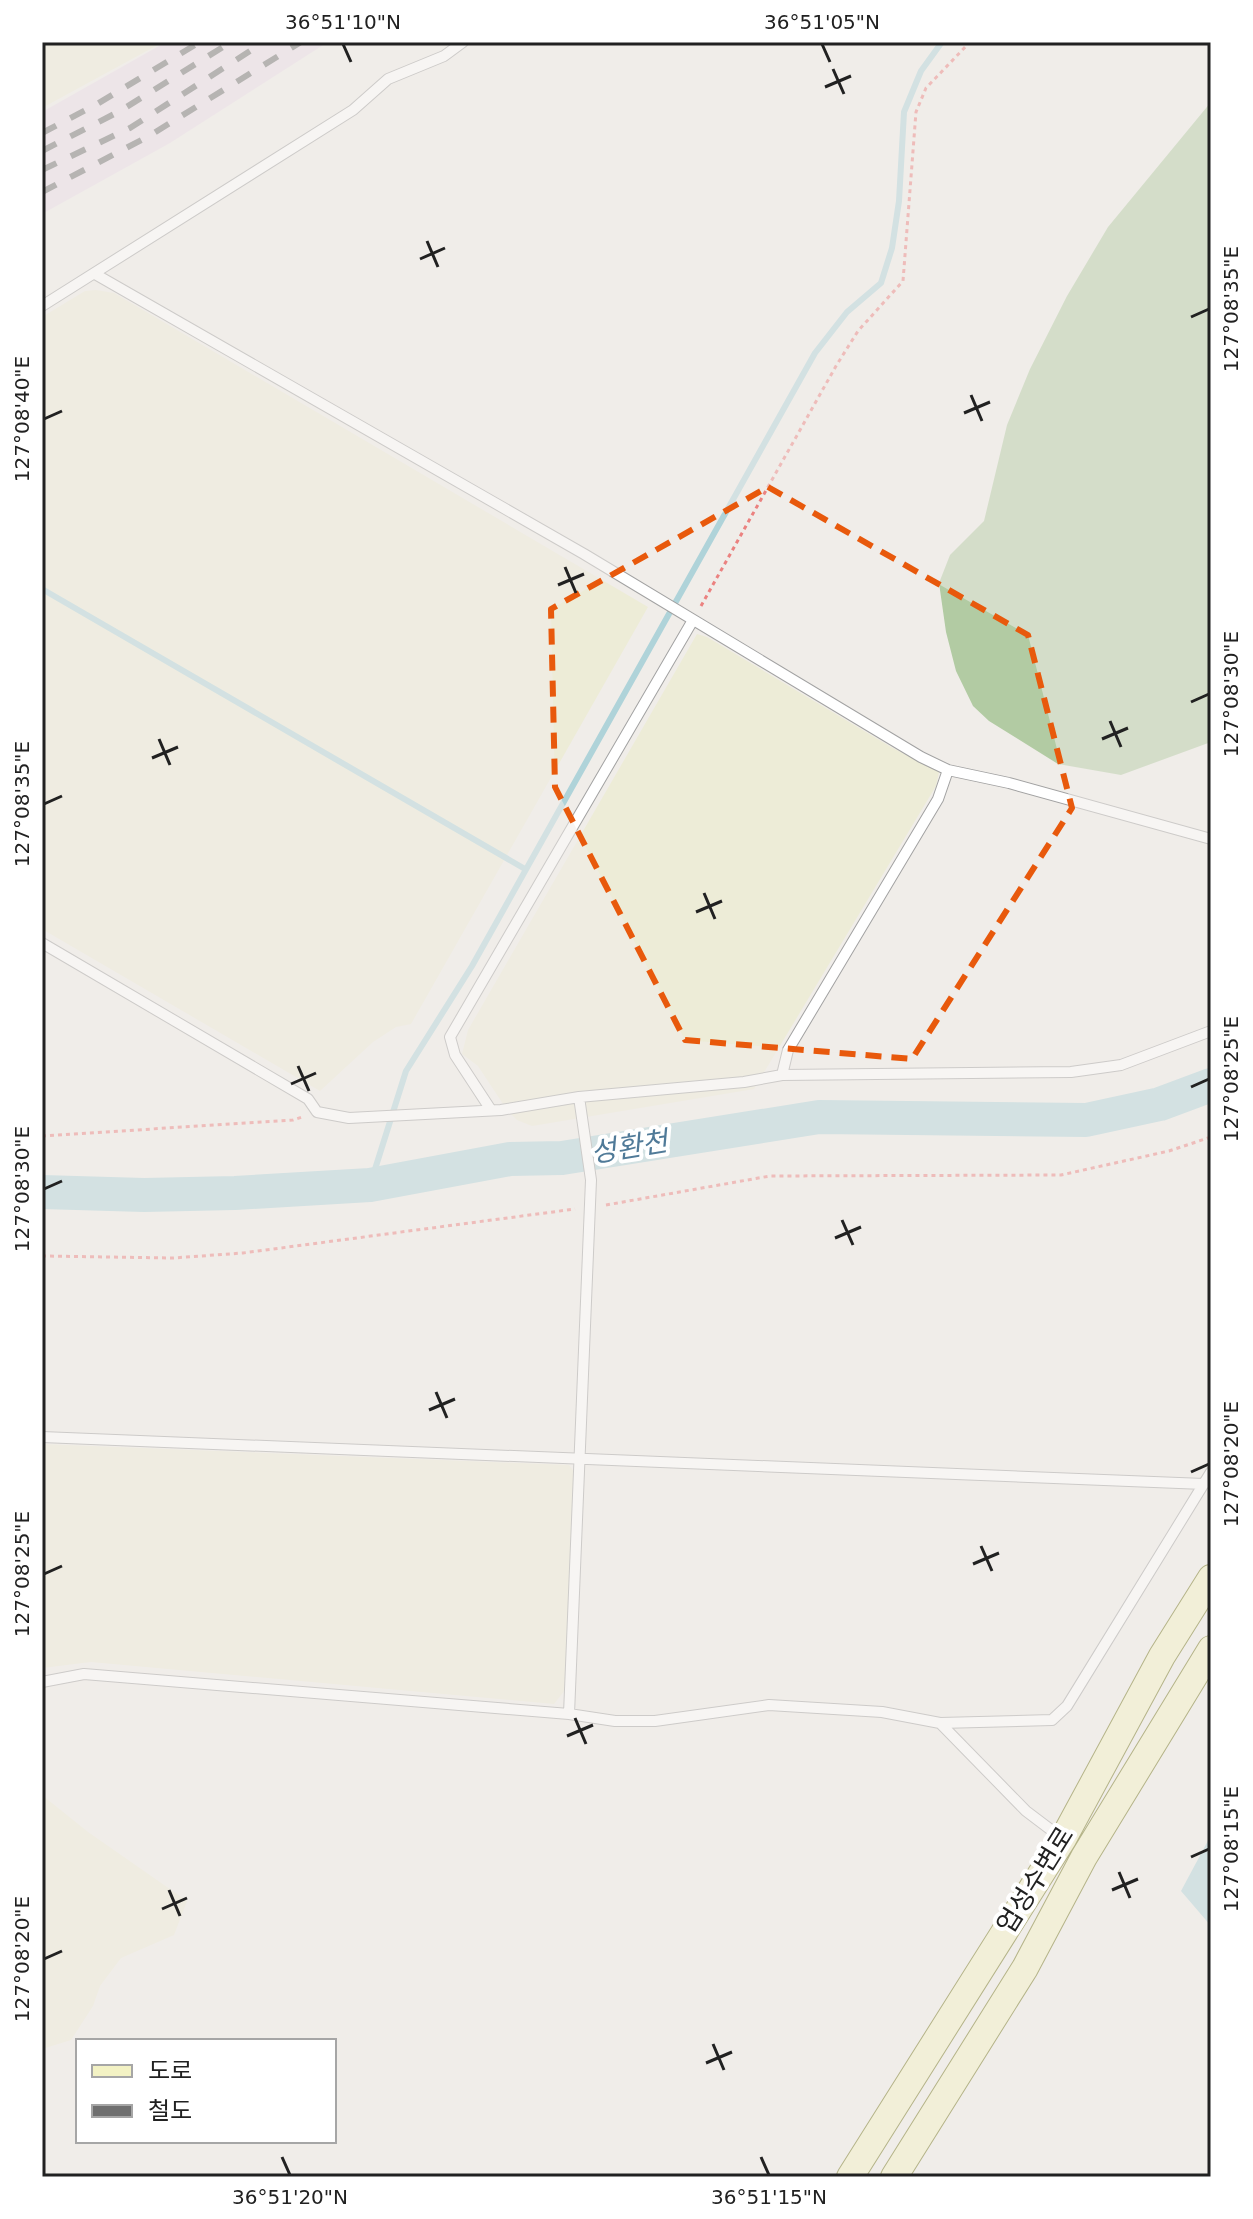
<svg xmlns="http://www.w3.org/2000/svg" width="1253" height="2219" font-family="'DejaVu Sans','Noto Sans KR',sans-serif">
  <rect width="100%" height="100%" fill="#f0ede9"/>
  <path fill="#e9dce7" d="M166,42H328L170,143L42,214V112Z"/>
  <path fill="#edecd7" d="M42,42H163L42,108Z
    M96,290L114,293L648,607L411,1024L396,1027L373,1042L320,1091L42,929V317L85,291Z
    M697,634L707,637L891,747L939,772L936,786L754,1089L532,1126L517,1120L507,1110L478,1066L462,1054L468,1030Z
    M42,1444L569,1465L575,1473L565,1690L554,1704L91,1662L42,1668Z
    M42,1795L88,1832L187,1901L174,1935L121,1958L100,1986L93,2006L71,2040L42,2049Z"/>
  <path fill="#b2cba3" d="M1211,102V742L1121,775L1058,764L989,721L973,706L956,671L946,632L939,583L950,555L984,521L1007,425L1030,369L1067,296L1108,227Z"/>
  <path fill="#afd3d9" d="M1211,1835V1926L1181,1891Z"/>
  <g fill="none" stroke-linecap="round" stroke-linejoin="round">
    <path stroke="#afd3d9" stroke-width="6" d="M42,589L525,869
      M370,1185L406,1071L472,966L815,353L847,312L881,283L892,248L899,201L904,112L921,71L942,42"/>
    <path stroke="#afd3d9" stroke-width="34" d="M42,1192L144,1195L235,1193L370,1185L510,1159L562,1158L819,1117L1086,1120L1160,1104L1211,1085"/>
    <g stroke="#a2a2a2" stroke-width="12">
      <path id="lane" d="M95,274L584,554L921,757L948,770L1009,783L1211,839
        M42,306L353,110L388,79L444,56L463,42
        M42,943L308,1099L317,1112L349,1118L501,1110L579,1097L744,1082L782,1075L1071,1072L1121,1065L1211,1031
        M782,1075L788,1050L938,799L948,770
        M491,1110L455,1055L450,1037L693,620
        M42,1437L1204,1484
        M42,1682L84,1674L569,1714L615,1721H655L769,1705L882,1712L940,1723L1026,1811L1063,1839
        M569,1714L591,1180L579,1097
        M940,1723L1052,1720L1067,1706L1211,1472"/>
    </g>
    <g stroke="#6c6e12" stroke-width="28">
      <path id="secondary" d="M850,2177L1063,1839L1162,1656L1211,1578
        M894,2177L1025,1968L1084,1857L1211,1649"/>
    </g>
    <path stroke="#eb8280" stroke-width="3" stroke-dasharray="4 4" stroke-linecap="butt" d="M701,606L836,366L858,331L903,281L916,112L926,88L970,42
      M42,1136L293,1120L302,1117
      M606,1205L770,1176L1061,1175L1169,1151L1211,1137
      M42,1256L173,1258L243,1253L575,1209"/>
    <use href="#lane" stroke="#fff" stroke-width="10"/>
    <use href="#secondary" stroke="#f3f2c4" stroke-width="26"/>
    <path stroke="#6f6f6f" stroke-width="6" stroke-dasharray="16 16" stroke-linecap="butt" d="M42,133L97,104L200,42
      M42,151L120,111L231,42
      M42,170L130,128L264,42
      M42,192L149,136L301,42"/>
  </g>
  <path d="M0 0H1253V2219H0ZM768,487L1028,635L1072,808L912,1059L685,1040L555,787L551,609Z" fill="#f0ede9" fill-opacity=".55" fill-rule="evenodd"/>
  <path fill="none" stroke="#e8590c" stroke-width="6" stroke-dasharray="16 10" stroke-linejoin="round" d="M768,487L1028,635L1072,808L912,1059L685,1040L555,787L551,609Z"/>
  <path fill="none" stroke="#212121" stroke-width="3" d="M343,44L351,62M822,44L830,62M833,69L844,94M825,87L851,76M427,241L438,267M420,259L445,248M1191,317L1209,309M971,395L982,421M964,413L990,402M44,419L62,411M565,567L576,593M558,585L584,574M1191,702L1209,694M1110,721L1121,747M159,739L170,765M1102,739L1128,728M152,758L178,747M44,804L62,796M704,893L715,919M696,912L722,901M298,1066L309,1091M291,1084L316,1073M1191,1087L1209,1079M44,1189L62,1181M842,1220L853,1245M835,1238L861,1227M436,1392L447,1418M429,1410L455,1399M1191,1472L1209,1464M981,1546L992,1571M973,1564L999,1553M44,1574L62,1566M575,1718L586,1744M567,1736L593,1725M1191,1857L1209,1849M1119,1872L1130,1898M169,1890L180,1916M1112,1890L1138,1879M162,1909L187,1898M44,1959L62,1951M713,2044L724,2070M706,2063L732,2052M282,2157L290,2175M761,2157L769,2175"/>
  <g text-anchor="middle" dominant-baseline="central" stroke-width="8" stroke-linejoin="round" paint-order="stroke">
    <g font-size="26" fill="#212121" stroke="#fff">
      <text transform="translate(1035 1880) rotate(-58)">업성수변로</text>
    </g>
    <g font-size="28" font-style="italic" fill="#507a98" stroke="#fff">
      <text transform="translate(629 1147) rotate(-9)">성환천</text>
    </g>
  </g>
  <rect width="1253" height="2219" fill="none" stroke="#ffffff" stroke-width="88"/>
  <rect x="76" y="2039" width="260" height="104" fill="#ffffff" stroke="#a6a6a6" stroke-width="2"/>
  <rect x="92" y="2065" width="40" height="12" fill="#f3f2c4" stroke="#a6a6a6" stroke-width="2"/>
  <text x="148" y="2079" font-size="24" fill="#212121">도로</text>
  <rect x="92" y="2105" width="40" height="12" fill="#6f6f6f" stroke="#a6a6a6" stroke-width="2"/>
  <text x="148" y="2119" font-size="24" fill="#212121">철도</text>
  <rect x="44" y="44" width="1165" height="2131" fill="none" stroke="#212121" stroke-width="3"/>
  <g font-size="20" text-anchor="middle" fill="#212121">
    <text x="343" y="29">36°51'10"N</text>
    <text x="822" y="29">36°51'05"N</text>
    <text transform="translate(1231 309) rotate(-90)" y="7">127°08'35"E</text>
    <text transform="translate(22 419) rotate(-90)" y="7">127°08'40"E</text>
    <text transform="translate(1231 694) rotate(-90)" y="7">127°08'30"E</text>
    <text transform="translate(22 804) rotate(-90)" y="7">127°08'35"E</text>
    <text transform="translate(1231 1079) rotate(-90)" y="7">127°08'25"E</text>
    <text transform="translate(22 1189) rotate(-90)" y="7">127°08'30"E</text>
    <text transform="translate(1231 1464) rotate(-90)" y="7">127°08'20"E</text>
    <text transform="translate(22 1574) rotate(-90)" y="7">127°08'25"E</text>
    <text transform="translate(1231 1849) rotate(-90)" y="7">127°08'15"E</text>
    <text transform="translate(22 1959) rotate(-90)" y="7">127°08'20"E</text>
    <text x="290" y="2204">36°51'20"N</text>
    <text x="769" y="2204">36°51'15"N</text>
  </g>
</svg>
